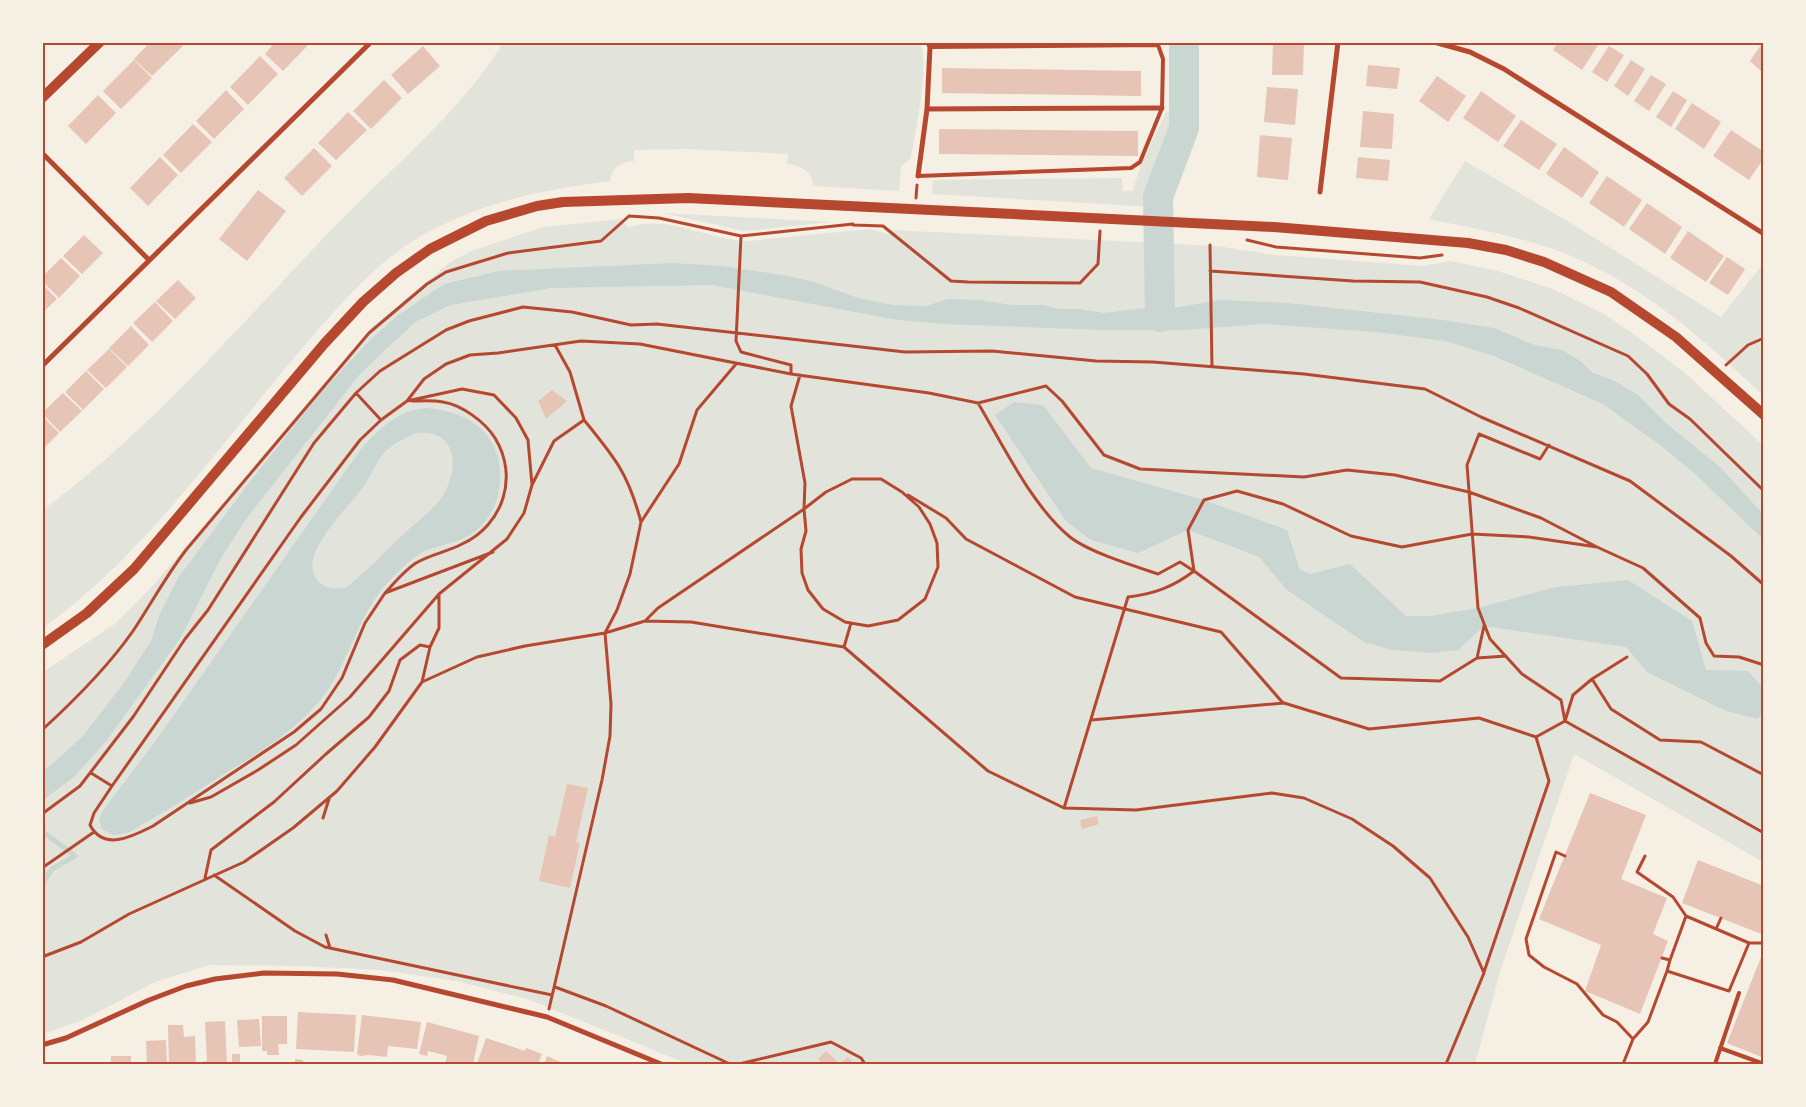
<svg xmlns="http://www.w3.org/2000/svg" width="1806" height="1107" font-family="Barlow,sans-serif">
  <rect width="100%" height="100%" fill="#f6efe4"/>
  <path fill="#e2e4dc" d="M503,43H920C930,65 915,132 911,158L901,166L899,191L813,186C812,170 801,166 787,164L788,154L687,149L634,150V161C620,163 612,166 610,181C540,190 477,203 416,239C370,267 329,317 294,358C215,451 143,556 43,628V510C150,431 240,325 332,229C389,170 461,112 503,43Z
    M1167,110L1181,128L1157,180L1153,207L932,194L933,180L1122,178L1123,191H1133C1135,179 1139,175 1141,164Z
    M1465,161L1574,225L1721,317L1761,266H1763V395C1698,334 1630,274 1544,246C1506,234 1467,227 1429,219Z
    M662,213L831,222L745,231Z
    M622,219L628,228C664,213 709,240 748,241L870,229L888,234L893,230L1216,246L1276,255L1423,266L1450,261L1498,271L1553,289L1604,314L1632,333L1685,373L1763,445V862L1574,754L1501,969L1475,1064H688L527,999L456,981L380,970L301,966L209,965L155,982L83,1020L43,1034V672L116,623L150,589L372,327L449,263L471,251L544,227Z"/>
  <path fill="#c9d6d2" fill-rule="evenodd" d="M674,263L722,266L782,275L811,281L858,298L893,305L926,306L948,299L979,300L1011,305H1044L1058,309H1079L1104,313L1143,308H1173L1220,300L1288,303L1443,320L1494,328L1534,345L1562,350L1579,360L1593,373L1613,380L1637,394L1666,423L1721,468L1763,514V539L1694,473L1660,445L1603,404L1494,356L1445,341L1376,332L1264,324L1183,330H1103L944,324L898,320L712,285L551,288L451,305L415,322L360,374L246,519L220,560L180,639L107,740L74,777L43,800V772L82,737L123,684L151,641L160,613L178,578L249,483L317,397L366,344L397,316L444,284L499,271Z
    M1014,402L1043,405L1091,468L1204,500L1287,530L1300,570L1310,574L1350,564L1406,616H1430L1478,608L1556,587L1628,580L1692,621L1706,670L1748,671L1763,688V711L1758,719L1726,711L1647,672L1626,647L1484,626L1458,650L1431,653L1392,650L1364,642L1287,590L1259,557L1188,530L1138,553L1091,540L1066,521L995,415Z
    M425,408C452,410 481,419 494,447C508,477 498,519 468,536C454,544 438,545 425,551C412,557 400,570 390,580C358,613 351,658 325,694C297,732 254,755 215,780C186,798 158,816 128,833L113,835L102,829L99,819L104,809L154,743L361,449C379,429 397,411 425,408ZM416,433C429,432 443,434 449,447C457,461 451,481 444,494C434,510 419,520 406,532C386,550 368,570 347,587C335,589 328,590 319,582C294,558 347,509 362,489C370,478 375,463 384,453C392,444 405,438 416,433Z"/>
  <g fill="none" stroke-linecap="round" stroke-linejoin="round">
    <path stroke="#c9d6d2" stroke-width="5" d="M42,831L75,856L52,869L42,884"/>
    <path stroke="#c9d6d2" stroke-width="30" d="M1160,317L1158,197L1184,128V42"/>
  </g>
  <path fill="#e6c5b7" d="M179,42L183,46L152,76L134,59L150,42Z
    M275,42H311L283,71L265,54Z
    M1273,42H1304L1303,75H1272Z
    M1558,42H1600L1582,70L1553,50Z
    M1763,42H1764V74L1750,61Z
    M423,46L440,66L408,94L391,75Z
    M1609,46L1624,55L1607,82L1592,72Z
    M260,56L278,74L248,105L230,87Z
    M134,60L152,78L121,109L103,91Z
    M1631,60L1645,69L1628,96L1614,86Z
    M1368,65L1400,68L1397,89L1366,86Z
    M942,68L1141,71V96L942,93Z
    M1651,75L1666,84L1649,111L1634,101Z
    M1437,76L1466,96L1448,122L1419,101Z
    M384,80L402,98L371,129L353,111Z
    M1267,87L1298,89L1295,125L1264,122Z
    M226,90L244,109L214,139L196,121Z
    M1481,91L1516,116L1498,142L1463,118Z
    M1673,91L1687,100L1671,127L1656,117Z
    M98,95L116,113L86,144L68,126Z
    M1692,103L1721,122L1704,149L1675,129Z
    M1363,111L1394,114L1392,149L1360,147Z
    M348,112L367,130L336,160L318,143Z
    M1521,120L1557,144L1539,170L1503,146Z
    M193,124L212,142L181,173L163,155Z
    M939,129L1138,131V156L939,154Z
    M1731,130L1764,152V158L1749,180L1713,156Z
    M1260,135L1292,138L1288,180L1257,177Z
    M1564,147L1599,172L1582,198L1546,174Z
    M314,148L332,166L302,196L284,178Z
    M160,157L178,175L148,206L130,188Z
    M1358,157L1390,160L1388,181L1356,178Z
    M1607,176L1642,200L1624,227L1589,203Z
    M258,190L286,211L247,261L219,239Z
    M1647,203L1682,227L1665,254L1629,229Z
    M1688,231L1724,256L1706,282L1670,258Z
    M84,235L103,253L82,274L63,256Z
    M1727,257L1745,269L1728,295L1709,283Z
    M61,258L80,276L59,298L42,281V277Z
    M178,280L196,298L175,319L156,301Z
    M42,284L57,299L42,313Z
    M155,302L173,321L152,342L133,323Z
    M131,326L149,345L128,366L109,348Z
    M109,349L127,367L106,388L87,370Z
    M86,371L104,389L83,410L65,392Z
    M552,390L567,401L546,419L538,401Z
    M63,393L82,411L60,432L42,413Z
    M42,416L59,433L42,450Z
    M567,784L588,788L576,842L580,843L570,888L539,881L549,835L555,837Z
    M1590,793L1646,815L1621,879L1667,898L1653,934L1668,941L1640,1014L1585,991L1601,945L1539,919Z
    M1097,816L1099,824L1082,829L1080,820Z
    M1698,860L1764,886V935L1682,903Z
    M1763,952H1764V1058L1727,1043Z
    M298,1012L356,1015L354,1052L296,1049Z
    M362,1015L421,1022L417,1049L388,1046L387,1057L369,1055L360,1056L357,1054Z
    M262,1016H287V1044H278L279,1055H267V1051H262Z
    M259,1019L261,1046L239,1047L237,1020Z
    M225,1021L227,1064H201V1062L207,1061L205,1022Z
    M427,1022L479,1036L473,1064H445L447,1056L428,1051L427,1056L419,1054Z
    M168,1025H183L184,1037L195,1036L196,1064H169Z
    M486,1038L525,1051L526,1048L542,1054L538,1064H477Z
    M166,1040L167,1064H147L146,1041Z
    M826,1051L840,1064L848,1057L855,1064H824L818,1059Z
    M232,1054H240V1064H232Z
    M111,1056H131V1064H111Z
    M547,1056L563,1063L562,1064H544Z
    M295,1059L303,1060V1064H295Z"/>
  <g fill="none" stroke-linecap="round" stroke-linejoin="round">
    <path stroke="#b5482f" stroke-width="3" d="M916,198L917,185
      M629,216L659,218L741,236L853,224
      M853,225L883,226L951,281L968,282L1080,283L1098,264L1100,231
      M741,236L736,341L741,352L791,365V374
      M1247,240L1276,247L1420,258L1442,255
      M1210,245L1212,367
      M1210,271L1353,281L1420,282L1487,297L1519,308L1628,356L1647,374L1669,404L1690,419L1764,491
      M555,345L570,372L584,420
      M1726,365L1748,345L1764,338
      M356,393L381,420
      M407,401L424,379L446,364L470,355L498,353L581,341L640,344L791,374L929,393L978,403L1046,386L1062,401L1104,455L1140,469L1304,477L1347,470L1395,475L1469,492L1541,518L1597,547
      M978,403C1003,445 1032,506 1070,537C1089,552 1134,566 1158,574L1180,562L1194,571C1173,587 1154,594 1128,597L1064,808
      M1549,445L1540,459L1479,434L1467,465L1478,608L1490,639L1522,674L1561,700L1565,721L1764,833
      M852,479H881L902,492L919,507L930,524L937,543L938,567L925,599L898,620L868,626L845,622L823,609L808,590L802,573L801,549L806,531L804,509L826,492Z
      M908,495L946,518L966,539L1075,597L1221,632L1283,703
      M493,552L385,593L365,623L342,678L321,709L294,732L153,826C133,836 104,852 90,825L94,813L112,786L301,517L360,440L381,420L407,401L462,389L494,395L516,418L528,440L532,485
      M386,592C395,582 405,570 416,563C431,554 447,552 462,544C503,525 519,477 495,438C485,422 462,405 443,402C433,400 422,401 412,401
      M645,621L658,608L804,509L805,483L791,406L800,375
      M1484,626L1477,658L1440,681L1341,678L1194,571L1188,530L1204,500L1237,491L1283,504L1351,536L1402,547L1472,534L1529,537L1597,547L1643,568L1700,618L1706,643L1714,656L1739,657L1764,665
      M844,647L851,623
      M1477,658L1506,656
      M1592,679L1627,657
      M422,682L477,657L525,646L605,633L645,621L691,622L844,647L988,771L1064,808L1136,810L1272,793L1304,798L1352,819L1393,846L1430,878L1468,937L1484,973L1446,1064
      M1091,720L1284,703L1369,729L1479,718L1536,737L1565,721L1573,695L1592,679L1611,709L1660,740L1701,742L1764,775
      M42,730C76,699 107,668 133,631C151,604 166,576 186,550L369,333L427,284L446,272L508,253L601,241L629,216
      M91,773L112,786
      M190,803L211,797L258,770L296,745L350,697L439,594L507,539L524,513L532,485L554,441L584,420C615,458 628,473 641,522
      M42,814L80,786L133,717L185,639L208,610L314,443L356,393L380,371L446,330L469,321L523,307L572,312L631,325L657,324L905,352L992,351L1096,361L1153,362L1304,374L1425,389L1481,417L1630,481L1731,556L1764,585
      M323,818L329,799
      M1565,856L1556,852L1526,939L1529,955L1544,967L1577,984L1603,1015L1617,1022L1633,1039
      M1645,856L1637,872L1673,897L1686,916
      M42,868L94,832
      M214,875L295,931L325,947L552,995
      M205,878L211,850L274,802L326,754L369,717L389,691L400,660L420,645L430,647
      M1716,929L1721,918
      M326,935L330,948
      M1749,943H1764
      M42,957L81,942L129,914L244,862L293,828L337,791L375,747L422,682L430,647L439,628V594
      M1662,958L1670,960L1667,971L1729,991L1749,943L1686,916L1670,960
      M1484,972L1549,781L1536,737
      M555,987L606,1006L730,1064
      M549,1009L602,780L610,736L611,704L605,633L617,610L630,574L641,522L679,464L697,410L736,364
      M739,1064L831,1042L861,1058L865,1064
      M1623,1064L1633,1039L1648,1022L1667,971"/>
    <path stroke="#b5482f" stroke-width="4" d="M918,176L1131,168L1140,162L1162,108L1163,59L1158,45L930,47
      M1720,1048L1764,1064
      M1715,1064L1739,993"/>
    <path stroke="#b5482f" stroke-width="5" d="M1434,42L1470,52L1504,69L1764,234
      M927,109L1162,108
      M42,153L149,260
      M918,176L927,109L930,47L928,42
      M1320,192L1338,42
      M42,366L371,42
      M42,1045L66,1038L149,1000L186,986L215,979L264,973L337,974L393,980L547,1017L661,1064"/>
    <path stroke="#b5482f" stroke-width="10" d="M42,98L100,42
      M42,645L87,613L134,569L324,344L363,302L396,273L430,249L486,221L537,206L563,202L688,198L1274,227L1468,243L1506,250L1544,262L1611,292L1676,337L1764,415"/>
  </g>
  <rect width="1806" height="1107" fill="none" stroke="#f6efe4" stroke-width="88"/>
  <rect x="44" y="44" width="1718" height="1019" fill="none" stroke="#b5482f" stroke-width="2"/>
</svg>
